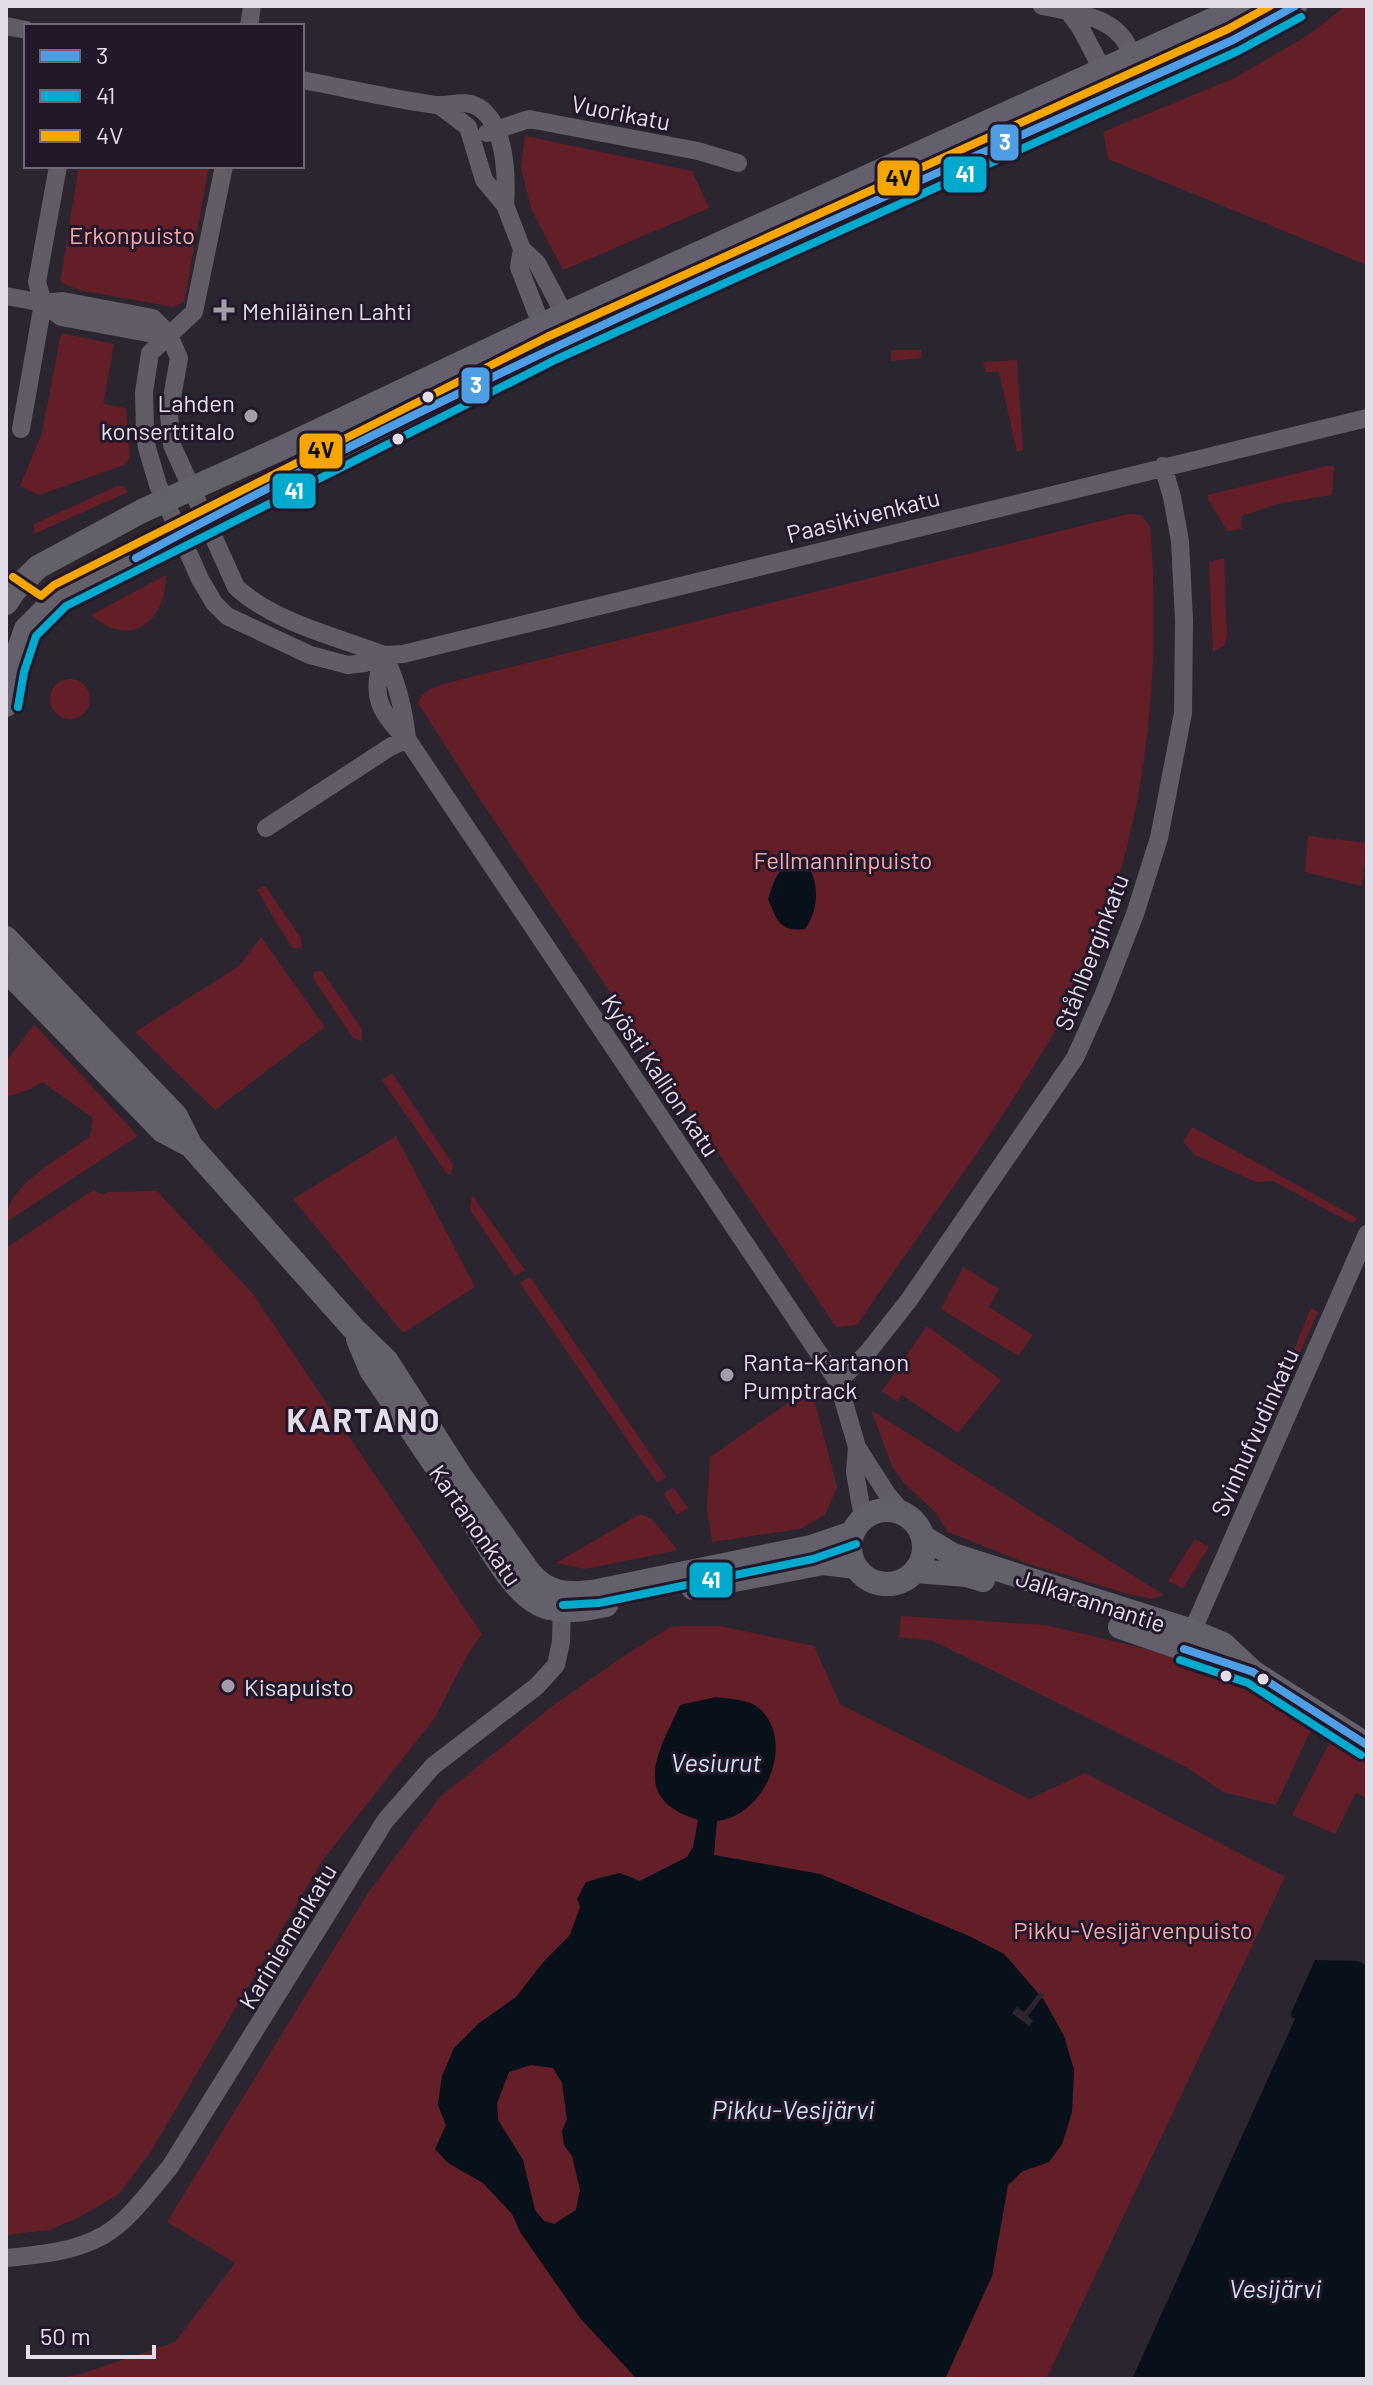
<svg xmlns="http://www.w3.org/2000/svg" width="1373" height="2385" font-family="Barlow,sans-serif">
  <rect width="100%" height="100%" fill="#2b2530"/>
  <path fill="#641e28" d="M1346,6H1367V265L1108,159L1103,132L1235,78L1308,35Z
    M525,136L692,171L709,208L563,270L531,209L521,167Z
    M79,166H209L184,302L173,307L79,290L60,282Z
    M61,333L114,344L103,404L126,408L130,458L124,465L39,495L20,486L42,433Z
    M891,350H921L922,358L891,361Z
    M1017,360L1023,450L1017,452L999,372H986L983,362Z
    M1326,466H1334L1332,495L1282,503L1241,516L1242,529L1227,531L1208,499V495Z
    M117,486H123L128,492L34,534V524Z
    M1129,514L1141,515L1150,526C1163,683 1144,847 1076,992C1060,1026 1038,1059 1018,1091C967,1171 910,1246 857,1325L836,1327L477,795L418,703C425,686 442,685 459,680Z
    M1224,558L1227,636L1224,646L1213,652L1209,562Z
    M166,575C166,623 130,649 91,615Z
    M50 699a20 20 0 1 1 40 0a20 20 0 1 1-40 0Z
    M1308,836L1367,843L1362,886L1305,872Z
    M265,886L301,938L302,949L293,948L290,945L257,890Z
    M261,937L325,1027L215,1110L135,1032L239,966Z
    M316,971H322L362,1029V1041L353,1038L313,978V973Z
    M34,1024L138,1136L6,1222C6,1183 63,1158 90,1136L93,1118L42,1082L31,1089L9,1096L6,1094V1062Z
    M392,1073L453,1165L451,1174H447L382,1080Z
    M1192,1127L1357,1218L1355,1222H1350L1273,1181L1256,1182L1195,1155L1183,1142Z
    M396,1136L475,1287L403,1333L293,1199Z
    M93,1190L103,1195L108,1192L157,1191L253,1294L482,1634L468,1654L434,1719L322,1861L150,2153L119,2194L78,2218L49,2230L6,2235V1248Z
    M472,1195L525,1270L515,1276L470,1210Z
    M963,1267L999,1289L989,1307L1033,1335L1018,1356L941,1309Z
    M530,1277L666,1477L657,1483L520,1283Z
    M1311,1308L1318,1312L1295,1363L1289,1362Z
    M927,1326L1001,1380L958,1433L902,1395L897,1402L882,1391Z
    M811,1387L837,1487L825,1515L800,1529L712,1542L707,1508L710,1457Z
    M871,1410L1164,1595L1152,1599L1125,1593L1026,1563L948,1532L935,1512L904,1483L892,1466Z
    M673,1487L688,1508L677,1515L664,1494Z
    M640,1514L652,1519L676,1548L675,1551L585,1569L556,1563Z
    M1195,1539L1209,1547L1183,1588L1168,1581Z
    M901,1616L1046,1625L1179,1657L1315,1721L1276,1805L1223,1792L1186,1767L933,1641L899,1637Z
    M682,1626H720L814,1646L840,1704L1029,1799L1085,1773L1285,1877L1046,2379H945L992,2276L1008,2185L1022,2171L1049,2162L1062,2144L1072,2112L1074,2070L1064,2036L1044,2000L1004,1954L968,1936L820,1874L714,1855L698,1821L693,1847L687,1857L639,1881L619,1873L596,1878L580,1907L570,1935L545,1960L516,1997L478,2024L442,2076L438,2105L446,2125L448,2163L483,2183L513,2214L521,2232L580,2318L637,2379H53L81,2374L175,2342L235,2263L167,2222L368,1893L441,1796L554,1705L618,1660L670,1627Z
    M1332,1738L1367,1764V1798L1356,1793L1335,1834L1292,1815Z
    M531,2065L553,2068L562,2083L567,2119L562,2131L564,2145L572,2156L580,2190L576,2210L554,2224L544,2221L535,2210L523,2160L498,2120L497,2103L509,2072Z"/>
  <path fill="#081119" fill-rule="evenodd" d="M806,864C820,881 819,911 805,929C780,932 777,921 768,899C776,876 778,863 806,864Z
    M716,1697C730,1699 748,1699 759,1708C797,1742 765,1816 717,1821L714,1855L820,1874L969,1936L1004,1954L1044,2000L1064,2036L1074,2070L1072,2112L1062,2144L1049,2162L1023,2171L1008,2185L992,2276L945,2379H637L580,2318L520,2232L512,2214L483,2183L448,2163L435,2149L446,2125L438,2105L442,2076L454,2048L478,2024L516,1997L545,1960L570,1935L580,1907L577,1899L586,1882L620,1873L640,1881L687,1857L693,1847L698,1820C629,1798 658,1753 680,1705ZM531,2065L553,2068L562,2083L567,2119L562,2131L564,2145L572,2156L580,2190L576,2210L554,2224L544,2221L535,2210L523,2160L498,2120L497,2103L509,2072Z
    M1315,1960L1358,1961L1367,1966V2379H1132L1295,2019L1290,2015Z"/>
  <path fill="#2b2530" d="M1040,1992L1044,1995L1028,2016L1033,2021L1029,2026L1012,2013L1017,2007L1024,2012Z"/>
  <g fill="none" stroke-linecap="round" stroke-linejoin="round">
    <path stroke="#615c65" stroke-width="18" d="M1042,6C1073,12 1122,17 1131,55C1133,63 1129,77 1128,86L1102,69L1080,27L1068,11
      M6,26L26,30
      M249,26L252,6
      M302,80C346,88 391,99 436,105C449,106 466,99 478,107C506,124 507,177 505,205
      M439,105L468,127L484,180L505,205L522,249L537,263L577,338
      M487,133L529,119L698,151L738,163
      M224,166L194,312L150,353L144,392L145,432L147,448L158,485L200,579L214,603L227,616L310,655L348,665L365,663L384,655L403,654L1367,418
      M522,249L519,267L546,337
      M6,296L43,303L63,301L153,318L168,333L179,358L169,415L172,445L236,587C275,623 335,636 384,655
      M43,303L61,317L148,333H168
      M21,429L43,303L37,282L58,166
      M384,655C370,693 378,712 407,739L838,1382L857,1447L887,1494L904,1514
      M384,655C397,682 404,710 407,739
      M266,828L390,747L407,739
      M838,1382L868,1352L909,1300L1075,1058L1103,996L1135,914L1159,838L1183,713L1184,620L1180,541L1172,497L1163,466
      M857,1447L855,1472L863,1518
      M1187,1643L1367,1234
      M6,2258C38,2255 75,2252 104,2235C130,2220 151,2189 170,2167L385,1821L433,1766L537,1686L556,1665L561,1642L562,1601"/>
    <path stroke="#63606c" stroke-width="24" d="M6,603L14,591L38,567L142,511L284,447L541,325L1243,6
      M6,705L12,669L26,629L59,596L552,348L1233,40L1295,6
      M6,938L176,1116L191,1146L353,1328L386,1360L459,1474L529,1572C547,1595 570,1595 597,1591L811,1547L852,1533
      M6,970L163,1131L191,1146
      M358,1339L371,1370L448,1484
      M850 1547a37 37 0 1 1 74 0a37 37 0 1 1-74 0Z
      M469,1515C488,1543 515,1600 549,1608C568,1613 587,1609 606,1605
      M923,1537L953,1555L1192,1631L1223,1644L1253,1672L1367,1745
      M915,1571L967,1575L983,1580
      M693,1588L823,1563L856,1567
      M1120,1627L1248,1671"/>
    <g stroke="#22182a" stroke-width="14">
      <path id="bus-1" d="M136,558C492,365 865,207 1233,40L1295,6
        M1184,1649L1253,1672L1367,1745"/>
    </g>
    <g stroke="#22182a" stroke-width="14">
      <path id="bus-2" d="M18,707L24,672L36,636L66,606L557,359L1238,51L1301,17
        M563,1605L599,1603L813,1559L856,1544
        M1180,1660L1248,1683L1361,1755"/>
    </g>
    <g stroke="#22182a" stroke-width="14">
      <path id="bus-3" d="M13,577L41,596L54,585L547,337L1228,29L1270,6"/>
    </g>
    <use href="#bus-1" stroke="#4d9ee5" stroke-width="8"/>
    <use href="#bus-2" stroke="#00a9ce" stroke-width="8"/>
    <use href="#bus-3" stroke="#f7a600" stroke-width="8"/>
  </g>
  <g fill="#a39da9" stroke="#22182a" stroke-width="3">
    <path d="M220 298h8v8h8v8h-8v8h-8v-8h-8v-8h8z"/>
    <circle cx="251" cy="416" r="8"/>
    <circle cx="727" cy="1375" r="8"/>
    <circle cx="228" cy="1686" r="8"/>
  </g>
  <g fill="#e3ddea" stroke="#22182a" stroke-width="3">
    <circle cx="428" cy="397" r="7"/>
    <circle cx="398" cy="439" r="7"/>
    <circle cx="1226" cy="1676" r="7"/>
    <circle cx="1263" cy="1679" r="7"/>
  </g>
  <g text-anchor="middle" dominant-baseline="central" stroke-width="6" stroke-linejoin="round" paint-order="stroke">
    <g font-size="24" fill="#e3ddea" stroke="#22182a">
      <text transform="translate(621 112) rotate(11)">Vuorikatu</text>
      <text transform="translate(863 515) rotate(-14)">Paasikivenkatu</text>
      <text transform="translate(1091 952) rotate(-69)">Ståhlberginkatu</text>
      <text transform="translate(661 1075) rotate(56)">Kyösti Kallion katu</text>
      <text transform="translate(1254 1432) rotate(-66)">Svinhufvudinkatu</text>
      <text transform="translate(476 1525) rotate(55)">Kartanonkatu</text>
      <text transform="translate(1091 1600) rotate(18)">Jalkarannantie</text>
      <text transform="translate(287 1936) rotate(-59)">Kariniemenkatu</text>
    </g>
    <g font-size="24" fill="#f7a7a9" stroke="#22182a">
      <text x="132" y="234">Erkonpuisto</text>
      <text x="843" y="859">Fellmanninpuisto</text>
      <text x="1133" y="1929">Pikku-Vesijärvenpuisto</text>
    </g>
    <g font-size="24" fill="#e3ddea" stroke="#22182a" text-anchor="start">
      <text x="242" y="310">Mehiläinen Lahti</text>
      <text x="235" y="402" text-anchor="end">Lahden<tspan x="235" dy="28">konserttitalo</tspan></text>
      <text x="743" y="1361">Ranta-Kartanon<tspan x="743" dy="28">Pumptrack</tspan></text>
      <text x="244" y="1686">Kisapuisto</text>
    </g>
    <g font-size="26" font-style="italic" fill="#cce1f1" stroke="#22182a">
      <text x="716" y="1761">Vesiurut</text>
      <text x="793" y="2108">Pikku-Vesijärvi</text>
      <text x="1275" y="2287">Vesijärvi</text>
    </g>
    <g font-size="32" font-weight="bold" letter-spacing="2" fill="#e3ddea" stroke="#22182a">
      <text x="364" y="1419">KARTANO</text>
    </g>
  </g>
  <g stroke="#22182a" stroke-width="3">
    <rect x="989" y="123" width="31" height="39" rx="8" fill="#4d9ee5"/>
    <rect x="942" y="155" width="46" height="39" rx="8" fill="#00a9ce"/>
    <rect x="876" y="159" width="45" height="38" rx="8" fill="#f7a600"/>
    <rect x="460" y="366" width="31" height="39" rx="8" fill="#4d9ee5"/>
    <rect x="298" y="432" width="46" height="38" rx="8" fill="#f7a600"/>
    <rect x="271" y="472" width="46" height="38" rx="8" fill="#00a9ce"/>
    <rect x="688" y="1561" width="46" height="38" rx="8" fill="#00a9ce"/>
  </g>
  <g font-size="22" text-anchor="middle" font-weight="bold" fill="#fff">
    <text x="1005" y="150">3</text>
    <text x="965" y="182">41</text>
    <text x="476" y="393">3</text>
    <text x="294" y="499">41</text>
    <text x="711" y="1588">41</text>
  </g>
  <g font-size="22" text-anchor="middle" font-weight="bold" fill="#111">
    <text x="899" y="186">4V</text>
    <text x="321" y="458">4V</text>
  </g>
  <rect width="1373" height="2385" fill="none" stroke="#e3ddea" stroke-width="16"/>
  <rect x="24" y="24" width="280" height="144" fill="#22182a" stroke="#6f6777" stroke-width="2"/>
  <rect x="40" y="50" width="40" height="12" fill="#4d9ee5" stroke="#6f6777" stroke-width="2"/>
  <text x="96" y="64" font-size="24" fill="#e3ddea">3</text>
  <rect x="40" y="90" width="40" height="12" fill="#00a9ce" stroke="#6f6777" stroke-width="2"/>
  <text x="96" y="104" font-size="24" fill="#e3ddea">41</text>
  <rect x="40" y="130" width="40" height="12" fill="#f7a600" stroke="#6f6777" stroke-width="2"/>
  <text x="96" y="144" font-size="24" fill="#e3ddea">4V</text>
  <path d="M28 2345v12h126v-12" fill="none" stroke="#e3ddea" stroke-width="4"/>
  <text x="40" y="2345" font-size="24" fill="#e3ddea" stroke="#22182a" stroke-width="6" paint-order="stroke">50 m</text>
</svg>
